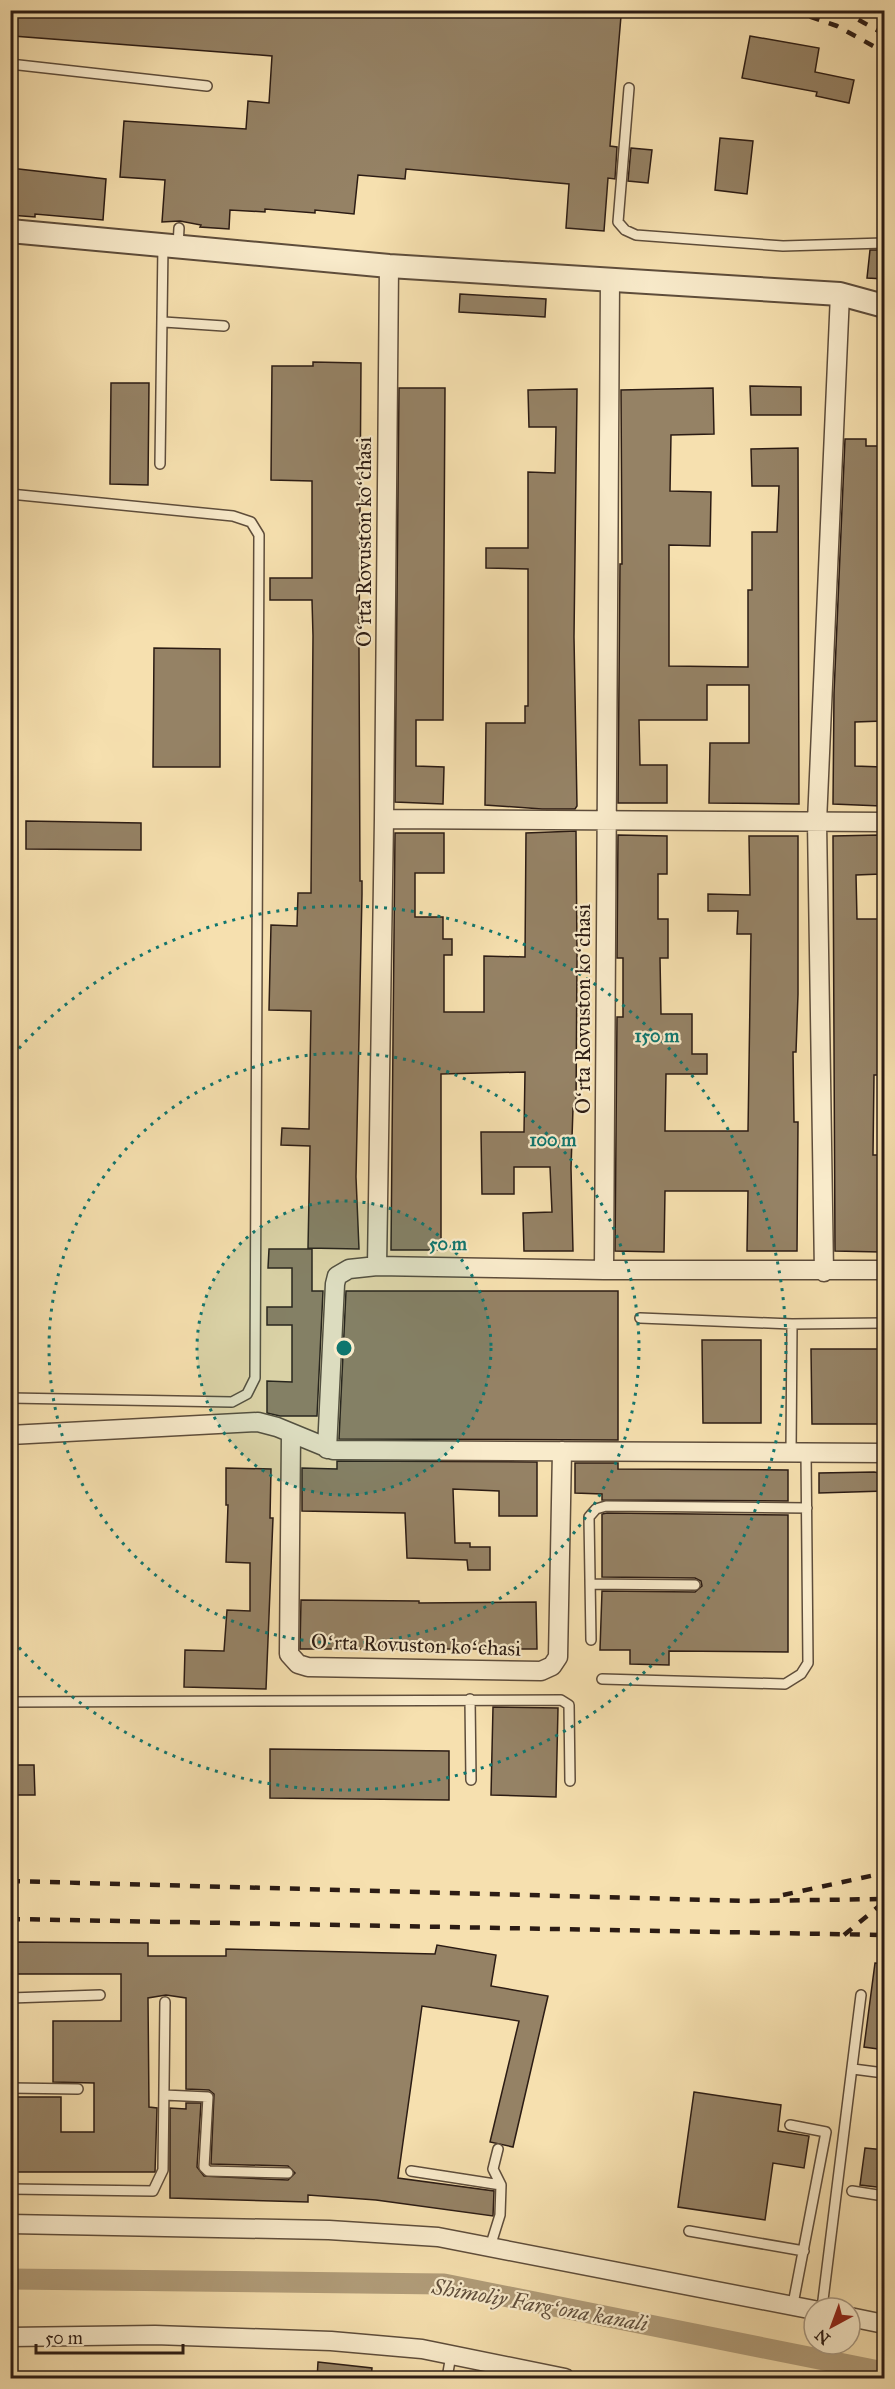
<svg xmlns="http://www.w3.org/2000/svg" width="895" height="2389" font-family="'IM FELL Great Primer',serif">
  <rect width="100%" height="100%" fill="#f6e0af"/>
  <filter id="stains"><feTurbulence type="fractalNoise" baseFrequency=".00333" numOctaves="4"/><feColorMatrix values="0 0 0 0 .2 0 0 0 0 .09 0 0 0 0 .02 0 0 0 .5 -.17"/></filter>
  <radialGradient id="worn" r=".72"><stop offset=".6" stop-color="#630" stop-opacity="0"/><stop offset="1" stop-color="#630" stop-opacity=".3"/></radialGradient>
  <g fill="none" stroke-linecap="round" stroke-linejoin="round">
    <path stroke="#b19d7a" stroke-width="21" d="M10,2279L444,2284L884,2372"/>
  </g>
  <path fill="#958265" stroke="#2c1c14" stroke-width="1.5" d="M15,10H617L616,15L621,16L610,146L617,147L615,179L608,178L604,231L566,228L569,184L406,169L405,179L358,175L354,214L315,210V213L265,209V212L230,210L229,229L200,227L201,225L180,221L162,222L165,180L120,177L124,121L246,129L248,101L269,103L272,56L13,36Z
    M750,36L819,48L815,72L854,80L849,103L816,96L817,92L742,78Z
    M720,138L753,141L747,194L715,190Z
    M631,148L652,150L648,183L628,181Z
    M10,168L106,179L103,220L35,214V217L10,215Z
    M870,250H885V279L867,278Z
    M460,294L546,299L545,317L459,312Z
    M313,362L361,363L359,647L360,881H362V894L356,1177L359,1249L308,1248L310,1146L281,1145L282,1128L309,1129L311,1011L269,1010L271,925L297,926L298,893H311L313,636L312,600H270V578H312V481L271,480L272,366H313Z
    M111,383H149L148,485L110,484Z
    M750,386L801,387V415H751Z
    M399,388H445L443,720H416V766L444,767L443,804L395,802Z
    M713,388L714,434L671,435L670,491L711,492L710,546L669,545V666L748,667V590H752V532H777L779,486H752L751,449L798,448L799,804L709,803L710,743H749V685H707V720H639L640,765H667V803H618L620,564H622L621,390Z
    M577,389L574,637L577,806L575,809H542L485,805L486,723H525V706H528V569L486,568V548H528V472L555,473L556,427H529L528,390Z
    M845,439H866V446H885L883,721L855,722V766L882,767L881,806L833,804L834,693Z
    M154,648L220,649V767H153Z
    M26,821L141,823V850L26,849Z
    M576,831L577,955L576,1108H573L571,1168L573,1251H524L523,1213L552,1212L550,1167H514V1194H482L481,1132H524L525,1072L441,1074V1250H391L395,833H444V873H415V917H443V939H452V955H444V1012H484V956L525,957L526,833Z
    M618,835L667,836V874H658V919H668V958H660L661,1014H692V1054H707V1074H666L665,1131H748L751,934H737L738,911H708V894L750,895L749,836H798V994L796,1052H793L794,1122H798L797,1251H747L748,1191H665L664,1252L615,1251L617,1017H623V958H617Z
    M880,835L881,874L856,875L857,919H880L881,1075H874L873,1155H881L880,1252L835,1251L833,836Z
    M269,1249H312V1291H323L317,1416H280L267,1413V1381L292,1382V1325H267V1307H292V1268H268Z
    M346,1291H618V1440L339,1439Z
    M702,1340H761V1423H703Z
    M811,1349H885V1424H812Z
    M337,1461L537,1462V1516H499V1491L453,1489L455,1543H470V1547H490V1570H468L467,1560L407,1558L405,1513L302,1511V1468L337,1469Z
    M575,1463H618V1469L788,1470V1501L602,1500V1494L575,1493Z
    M226,1468L271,1469L270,1518H273L266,1689L184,1687L185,1650L224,1651L227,1610L250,1611V1563L226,1562L228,1505H226Z
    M874,1472L885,1474V1491L819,1493V1473Z
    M607,1513L788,1515V1652L669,1651V1665L630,1664V1650H600L602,1591L695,1592L702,1586L701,1581L695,1578L602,1577V1514Z
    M301,1600L419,1601V1603L536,1602L537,1649H300Z
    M493,1707L558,1708L556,1797L491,1795Z
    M270,1749L449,1751V1800L270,1798Z
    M10,1765H34L35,1795H10Z
    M10,1942L148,1943V1956H226V1949L435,1954L437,1945L496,1955L491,1986L548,1996L513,2147L490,2142L519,2021L422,2006L398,2178L494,2191L493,2216L376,2200L308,2195V2202L170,2198V2108L186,2109V2103H201L197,2167L204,2176L288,2180L295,2173L288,2166L211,2164L214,2094L209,2090L186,2089V1998L166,1995L148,1998L149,2107L157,2108L155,2172H10V2097H61V2132H94V2083L53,2082V2021H121V1974H10Z
    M875,1963L885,1964V2050L864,2047Z
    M694,2092L781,2105L778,2131L809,2136L804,2168L773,2163L765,2220L678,2207Z
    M865,2148L885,2150V2188L860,2185Z
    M318,2362L372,2368L371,2379H317Z"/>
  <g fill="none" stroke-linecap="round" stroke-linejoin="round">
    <g stroke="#5e4d3b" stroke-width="12">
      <path id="service" d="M10,64L207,86
        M629,88L618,222L625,230L636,235L783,246L884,243
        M178,246L179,228
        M164,322L224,326
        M160,464L163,245
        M10,494L233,516L251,522L259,535L255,1378L247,1394L232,1402L10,1398
        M640,1318L792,1324L884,1323
        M791,1452L792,1324
        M590,1584L695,1585
        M591,1640L589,1517L596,1509L606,1506L807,1508
        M602,1679L785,1684L801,1674L808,1663L806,1452
        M470,1699L471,1780
        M10,1702L561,1700L569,1705L570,1781
        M10,1998L100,1995
        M853,2069L884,2073
        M10,2088L78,2089
        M164,2095L208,2097L204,2167L208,2171L288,2173
        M790,2125L826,2132L793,2304
        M411,2171L501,2185
        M10,2189L153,2191L163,2170L165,2002
        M852,2191L884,2196
        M689,2231L804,2251
        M490,2247L500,2215L501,2185L493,2169L498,2149
        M822,2308L861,1995
        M447,2378L451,2355"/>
    </g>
    <g stroke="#5e4d3b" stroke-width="21">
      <path id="minor" d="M384,819L884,822
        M377,1266L384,819L389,266
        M604,1270L610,279
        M824,1272L817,822L840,294
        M291,1433L289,1654L298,1664L308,1667L541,1671L552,1666L558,1657L562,1451
        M10,1435L258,1422L277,1427L333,1450L884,1453
        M327,1449L335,1284L337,1276L349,1269L377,1266L604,1270H884
        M10,2224L329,2230L438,2237L814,2310
        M850,2317L884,2324
        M10,2337L155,2335L331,2341L422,2349L565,2378"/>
    </g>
    <g stroke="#5e4d3b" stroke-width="26">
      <path id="tertiary" d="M10,231L389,266L840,294L884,306"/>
    </g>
    <use href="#service" stroke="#f9ebcb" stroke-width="9"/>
    <use href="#minor" stroke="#f9ebcb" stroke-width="18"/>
    <use href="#tertiary" stroke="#f9ebcb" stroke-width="22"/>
    <path stroke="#2c1c14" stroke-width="4.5" stroke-dasharray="10 10" stroke-linecap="butt" d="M791,10L837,26L884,52
      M841,10L884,34
      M10,1881L748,1901L884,1899
      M783,1895L884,1873
      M10,1919L884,1935
      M844,1935L884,1902"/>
  </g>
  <circle cx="344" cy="1348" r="147" fill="#0f766e" fill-opacity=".12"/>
  <g fill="none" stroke="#0f766e" stroke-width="3" stroke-dasharray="3 6">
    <circle cx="344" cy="1348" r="147"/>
    <circle cx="344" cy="1348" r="295"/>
    <path d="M13 1055A442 442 0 1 1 13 1641"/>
  </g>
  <g text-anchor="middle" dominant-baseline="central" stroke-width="4.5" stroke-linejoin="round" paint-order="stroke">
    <g font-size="21" fill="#2c1c14" stroke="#f9ebcb">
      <text transform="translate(364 542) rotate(-90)">Oʻrta Rovuston koʻchasi</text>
      <text transform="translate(583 1009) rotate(-90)">Oʻrta Rovuston koʻchasi</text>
      <text transform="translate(416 1645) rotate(2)">Oʻrta Rovuston koʻchasi</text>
    </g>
    <g font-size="22" font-style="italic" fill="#61503d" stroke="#f9ebcb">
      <text transform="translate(540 2305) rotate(10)">Shimoliy Fargʻona kanali</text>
    </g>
  </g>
  <circle cx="344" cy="1348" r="9" fill="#0f766e" stroke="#f9ebcb" stroke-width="3"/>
  <g font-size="18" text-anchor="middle" font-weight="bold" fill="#0f766e" stroke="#f9ebcb" stroke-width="4.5" stroke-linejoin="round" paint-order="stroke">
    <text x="657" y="1042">150 m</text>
    <text x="553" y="1146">100 m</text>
    <text x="448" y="1250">50 m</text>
  </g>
  <rect width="895" height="2389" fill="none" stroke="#f6e0af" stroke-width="36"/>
  <rect x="12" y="12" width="871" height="2365" fill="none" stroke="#2c1c14" stroke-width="3"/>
  <rect x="18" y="18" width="859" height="2353" fill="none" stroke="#2c1c14" stroke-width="1.5"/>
  <g transform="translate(832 2326) rotate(221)"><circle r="28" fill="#f9ebcb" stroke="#a79882" stroke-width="1.5"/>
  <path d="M0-4.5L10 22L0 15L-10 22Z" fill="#8f2418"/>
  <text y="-9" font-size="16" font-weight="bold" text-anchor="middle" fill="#2c1c14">N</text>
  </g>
  <path d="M36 2344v9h147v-9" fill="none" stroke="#2c1c14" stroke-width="3"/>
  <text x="45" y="2344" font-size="18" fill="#2c1c14" stroke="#f9ebcb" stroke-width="4.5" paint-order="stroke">50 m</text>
  <rect width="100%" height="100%" filter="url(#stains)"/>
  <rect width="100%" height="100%" fill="url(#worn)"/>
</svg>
